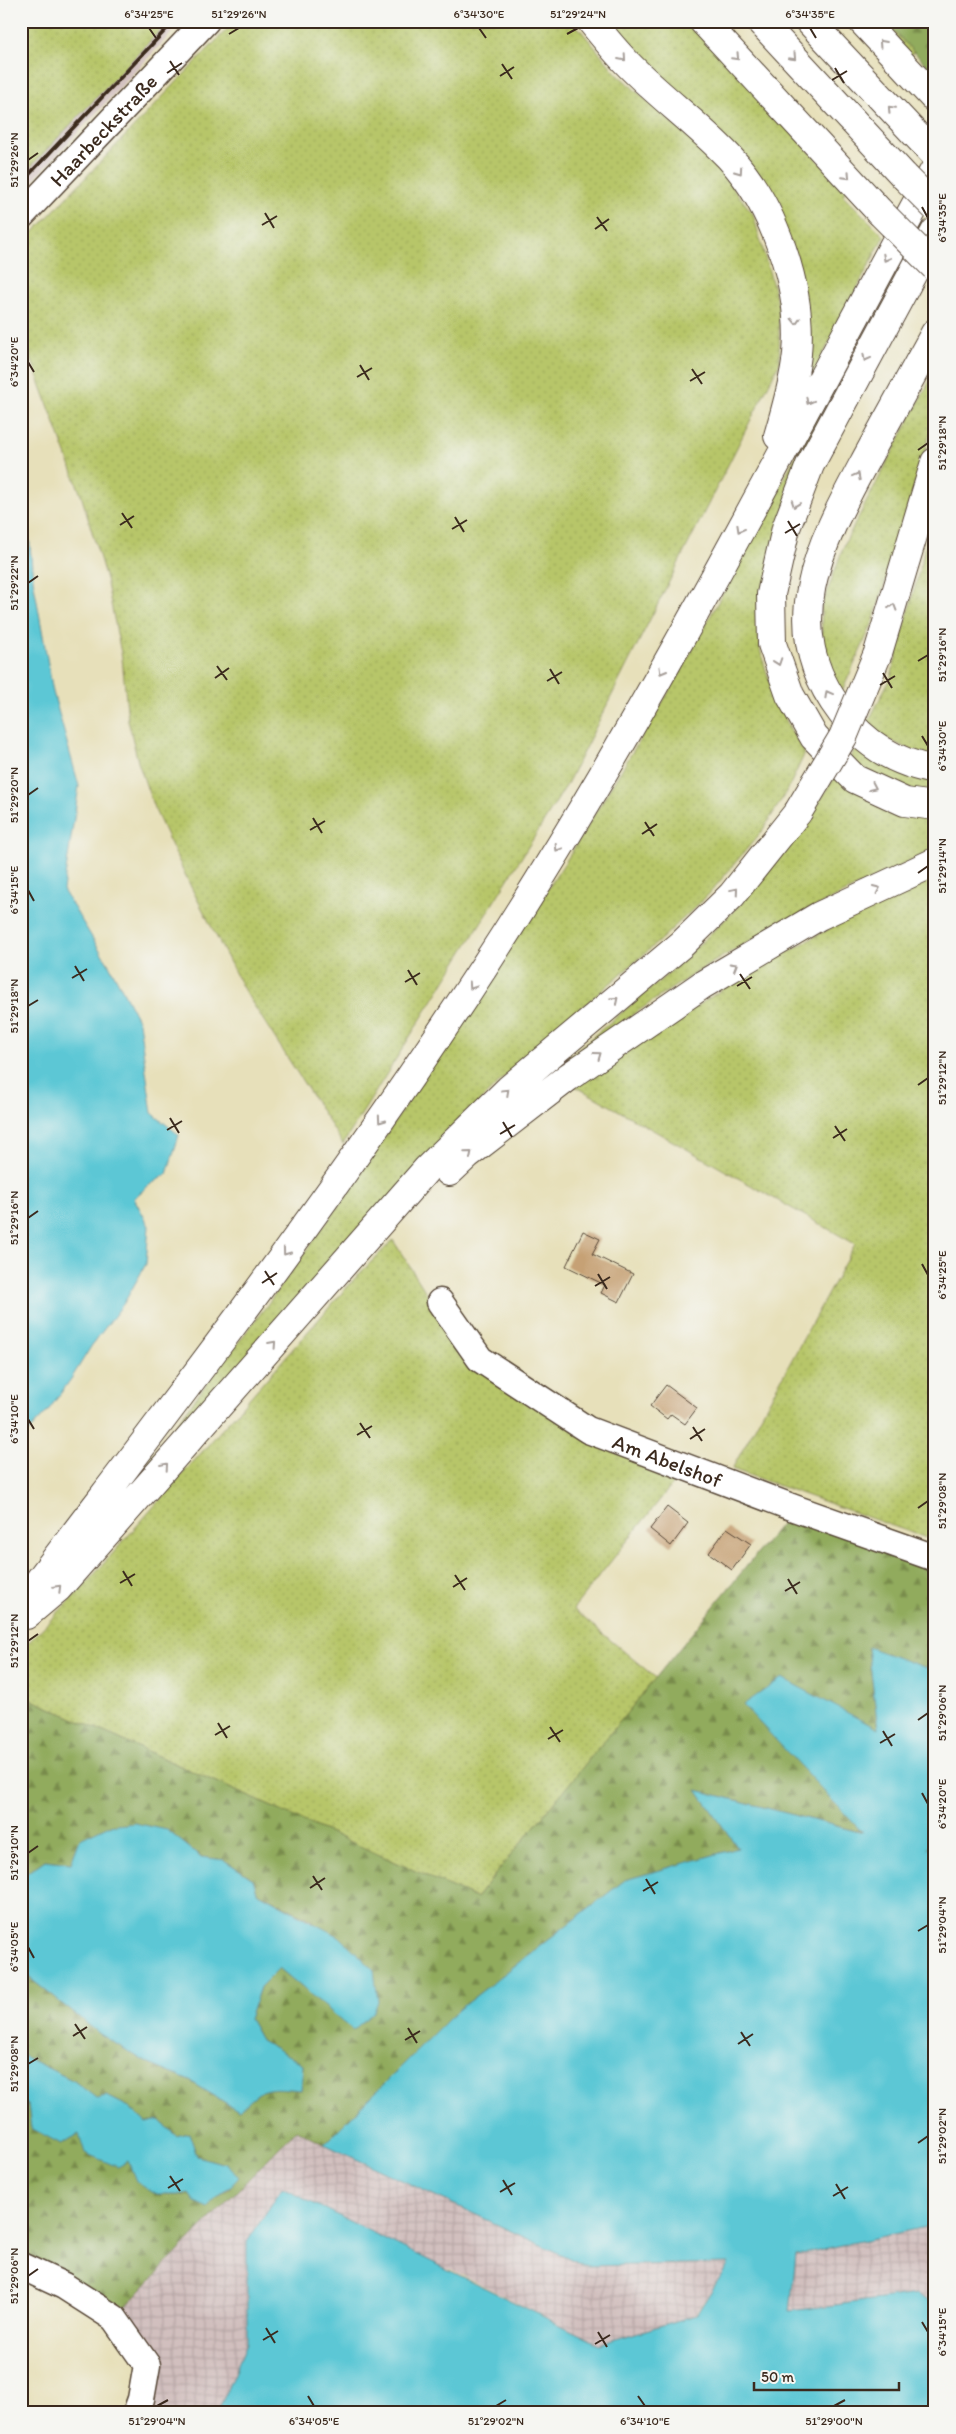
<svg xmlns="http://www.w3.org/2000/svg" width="956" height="2434" font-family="Itim,sans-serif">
  <defs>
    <pattern id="industrial-grid" width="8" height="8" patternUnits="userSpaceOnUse" patternTransform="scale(1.25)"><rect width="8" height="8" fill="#d1bfbe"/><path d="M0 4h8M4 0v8" fill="none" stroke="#b4a4a3"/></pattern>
    <pattern id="grass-dots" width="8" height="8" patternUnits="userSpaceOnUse" patternTransform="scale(1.25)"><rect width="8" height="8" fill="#b7c669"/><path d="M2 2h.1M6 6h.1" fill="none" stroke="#9eaa5b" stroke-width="1.8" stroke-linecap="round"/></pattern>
    <pattern id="forest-firs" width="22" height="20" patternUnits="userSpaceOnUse" patternTransform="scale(1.25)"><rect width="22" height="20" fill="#91ab5d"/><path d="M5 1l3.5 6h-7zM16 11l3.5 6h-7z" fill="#788b4c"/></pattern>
  </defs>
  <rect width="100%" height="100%" fill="#f6f6f2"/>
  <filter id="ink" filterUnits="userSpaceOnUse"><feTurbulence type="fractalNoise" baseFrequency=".02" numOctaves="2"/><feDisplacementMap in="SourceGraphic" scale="10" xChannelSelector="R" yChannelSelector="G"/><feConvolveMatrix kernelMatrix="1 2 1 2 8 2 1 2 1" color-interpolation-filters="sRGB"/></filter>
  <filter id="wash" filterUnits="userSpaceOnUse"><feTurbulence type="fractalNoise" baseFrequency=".0096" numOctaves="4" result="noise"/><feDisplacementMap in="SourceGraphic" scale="20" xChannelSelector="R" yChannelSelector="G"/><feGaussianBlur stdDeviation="1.12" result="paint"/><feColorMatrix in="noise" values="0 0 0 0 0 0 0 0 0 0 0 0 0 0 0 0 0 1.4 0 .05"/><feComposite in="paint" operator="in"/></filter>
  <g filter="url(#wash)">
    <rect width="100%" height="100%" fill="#e7e0ba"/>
    <path fill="url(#industrial-grid)" d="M296,2130L586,2266L729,2263L695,2315L599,2344L450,2269L247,2242V2343L219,2413H136L147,2365L114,2318Z
      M935,2225V2305L917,2294L790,2312L789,2256Z"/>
    <path fill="#d1bfbe" d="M164,21H183L21,193V172Z"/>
    <path fill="url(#grass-dots)" stroke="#797844" d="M21,21H169L21,177Z
      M235,21H573L617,74L707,154L753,214L778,304L780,362L566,786L343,1144L244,990L191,887L154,808L138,762L128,720L122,658L106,579L82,498L21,331V245Z
      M603,21H689L846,191L843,195L884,236L799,401L791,243Z
      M880,21H889L890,27L914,52L910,55Z
      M846,362L791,479L760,650L771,687L790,729L805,753L787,791L762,831L709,894L657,943L529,1053L478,1103L124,1492L267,1305L348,1193L568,858L679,675Z
      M935,371V417L873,622L840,696L823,657L821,608L845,543Z
      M935,511V762L865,728L891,677Z
      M856,747L935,780V797L883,781L849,760Z
      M837,772L935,816V849C858,887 778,922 705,967C649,1002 595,1041 542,1079L668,974L736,909L810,818Z
      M935,876V1541L732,1469L855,1244L575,1086L723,989L848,918Z
      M393,1240L434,1305L480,1359L686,1467L573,1609L656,1678L476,1898L21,1695V1650L84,1586L356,1277Z"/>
    <path fill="url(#forest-firs)" stroke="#666a3e" d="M889,21H935V74L890,27Z
      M794,1508L935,1558V1671L868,1648L878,1730L782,1678L864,1833L697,1790L738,1848L625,1880L459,2009L324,2144L296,2130L114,2318L21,2266V2099L28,2104L32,2128L61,2144L79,2134L128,2161L157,2194H189L195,2202L211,2201L230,2188L225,2164L197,2156L189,2133L176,2136L159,2120L146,2123L129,2107L107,2096L96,2099L74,2081L21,2055V1971L100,2034L149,2064L190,2081L239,2111C262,2085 267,2087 301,2090L303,2064L261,2040L249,2019L260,1987L279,1968L308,1991L313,1921L257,1892L252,1878L224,1860L201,1857L167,1830L80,1839L71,1863L45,1860L21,1877V1695L476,1898Z"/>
    <path fill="#5cc7d5" stroke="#4c787a" d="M21,480L25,488L33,579L53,692L79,786L63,890L112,970L139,1022L152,1113L179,1135L167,1174L148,1186L134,1198L149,1226L146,1264L124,1303L92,1345L71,1379L47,1412L21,1439Z
      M868,1647L935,1671V1838L927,1849L935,1845V2225L796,2255L790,2311L917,2294L935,2305V2413H217L247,2343V2242L282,2188L599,2344L696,2315L729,2263L586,2266L324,2144L459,2009L625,1880L738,1848L697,1790L863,1833L743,1705L782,1678L878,1729Z
      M135,1823L167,1830L201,1857L224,1860L253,1879L257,1892L341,1938L374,1970L378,2001L374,2012L353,2030L279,1968L260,1987L249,2019L261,2040L303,2064L301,2090C267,2087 263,2085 239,2111L190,2081L149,2064L100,2034L21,1971V1877L45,1860L71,1863L80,1839L107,1826Z
      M21,2055L74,2081L96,2098L107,2096L129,2107L146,2123L159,2120L176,2136L189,2133L197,2156L225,2164L239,2177C230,2189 214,2196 208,2208L195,2202L189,2194H157L136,2181L128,2161L118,2167L85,2153L79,2134L61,2144L31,2128L28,2104L21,2099Z"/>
    <g id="blocks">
      <path fill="#c6a175" d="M583,1231L600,1239L592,1254L633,1274L619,1302L601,1293L605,1285L566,1266Z
        M666,1385L697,1408L685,1424L671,1414L667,1419L650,1406Z
        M667,1507L688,1523L671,1546L650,1529Z
        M727,1528L751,1544L732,1570L709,1553Z"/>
    </g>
  </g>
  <g filter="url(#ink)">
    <use href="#blocks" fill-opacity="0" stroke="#554535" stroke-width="1"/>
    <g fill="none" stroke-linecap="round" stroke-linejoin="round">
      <g stroke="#554535" stroke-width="29">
        <g id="minor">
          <path id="s1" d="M21,216L206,21"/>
          <path id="s2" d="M440,1302L480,1359L588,1430L794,1508L935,1558"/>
          <path d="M21,2266L64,2286L114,2318L147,2365L141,2399L136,2413"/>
        </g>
      </g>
      <g stroke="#554535" stroke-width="30">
        <path id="highway" d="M591,21C603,36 615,51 628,64C660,97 698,124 729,157C774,205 803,289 797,354C794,381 786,409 778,436
          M703,21L880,212
          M760,21L905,177
          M809,21L935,155
          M862,21L935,99
          M935,232L810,465L786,528L771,594L772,644L790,695L814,737L855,779L905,802L935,806
          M935,333C912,375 889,417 866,459C821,543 775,625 841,712C864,744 896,763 935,770
          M878,653L935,462
          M449,1172L467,1155L567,1078L702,985L819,916L935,862
          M21,1605C65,1545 111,1487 156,1427C270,1277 381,1125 484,967C651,711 789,437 935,169
          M26,1615L58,1588L427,1169L509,1089L682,944L732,895L798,812"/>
      </g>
      <use href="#minor" stroke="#fff" stroke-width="26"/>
      <use href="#highway" stroke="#fff" stroke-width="28"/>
      <path stroke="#3b2a1e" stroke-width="4" d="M21,183L174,21"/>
      <g stroke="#554535" stroke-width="30" stroke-linecap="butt">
        <path id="highway-bridge" d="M905,177L935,207
          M880,212L935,267
          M798,812L843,737L878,653"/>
      </g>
      <use href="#highway-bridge" stroke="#fff" stroke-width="28"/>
    </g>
    <defs><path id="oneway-chevron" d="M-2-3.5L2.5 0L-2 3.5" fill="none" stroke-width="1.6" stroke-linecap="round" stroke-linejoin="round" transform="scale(1.25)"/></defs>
    <g stroke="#a79f9a">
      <use href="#oneway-chevron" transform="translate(882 43) rotate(-132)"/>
      <use href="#oneway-chevron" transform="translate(736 57) rotate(47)"/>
      <use href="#oneway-chevron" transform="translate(793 57) rotate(47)"/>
      <use href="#oneway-chevron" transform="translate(623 58) rotate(49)"/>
      <use href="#oneway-chevron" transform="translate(891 109) rotate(-133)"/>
      <use href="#oneway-chevron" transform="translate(739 171) rotate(55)"/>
      <use href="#oneway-chevron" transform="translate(847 176) rotate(47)"/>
      <use href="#oneway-chevron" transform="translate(886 258) rotate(118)"/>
      <use href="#oneway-chevron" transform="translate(796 321) rotate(88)"/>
      <use href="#oneway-chevron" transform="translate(866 358) rotate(118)"/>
      <use href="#oneway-chevron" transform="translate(809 401) rotate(118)"/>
      <use href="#oneway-chevron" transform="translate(857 476) rotate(-62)"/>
      <use href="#oneway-chevron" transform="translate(795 504) rotate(110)"/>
      <use href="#oneway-chevron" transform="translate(740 529) rotate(119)"/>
      <use href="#oneway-chevron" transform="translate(893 607) rotate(-73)"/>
      <use href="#oneway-chevron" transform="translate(778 662) rotate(71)"/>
      <use href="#oneway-chevron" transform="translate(662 671) rotate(120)"/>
      <use href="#oneway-chevron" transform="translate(828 694) rotate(-119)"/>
      <use href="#oneway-chevron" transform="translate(873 787) rotate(25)"/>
      <use href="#oneway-chevron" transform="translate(558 848) rotate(122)"/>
      <use href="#oneway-chevron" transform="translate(877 889) rotate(-25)"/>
      <use href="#oneway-chevron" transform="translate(735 891) rotate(-50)"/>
      <use href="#oneway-chevron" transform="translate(734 966) rotate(-30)"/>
      <use href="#oneway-chevron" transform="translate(472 986) rotate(124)"/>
      <use href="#oneway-chevron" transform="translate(615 1000) rotate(-40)"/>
      <use href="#oneway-chevron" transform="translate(598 1055) rotate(-36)"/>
      <use href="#oneway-chevron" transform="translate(506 1092) rotate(-43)"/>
      <use href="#oneway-chevron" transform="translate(381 1120) rotate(125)"/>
      <use href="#oneway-chevron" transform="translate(469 1154) rotate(-40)"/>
      <use href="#oneway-chevron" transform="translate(286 1252) rotate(126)"/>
      <use href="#oneway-chevron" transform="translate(273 1344) rotate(-48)"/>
      <use href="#oneway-chevron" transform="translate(165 1466) rotate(-49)"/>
      <use href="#oneway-chevron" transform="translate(58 1588) rotate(-45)"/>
    </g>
  </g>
  <path fill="none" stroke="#3b2a1e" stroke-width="2" d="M149,28L156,38M479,28L486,38M810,28L816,38M229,34L239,28M567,34L578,28M170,61L179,75M502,64L512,79M835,68L844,83M167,73L182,63M500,76L514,67M832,80L847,71M28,160L38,153M922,207L928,218M265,213L274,228M597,217L607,231M262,225L277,216M595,229L609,219M28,362L34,372M360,365L369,380M692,369L702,384M357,377L372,368M690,381L705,372M918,450L928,443M122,513L132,528M455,517L464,532M788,521L797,536M120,525L134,516M452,529L467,520M785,533L800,524M28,583L38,576M918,661L928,655M217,666L227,680M550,669L559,684M883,673L892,688M215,678L229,668M547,681L562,672M880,685L895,676M922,736L928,746M28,795L38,788M313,818L322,833M645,822L654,836M310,830L325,821M642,834L657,824M918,873L928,866M28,890L34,901M75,966L84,981M408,970L417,985M740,974L750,989M72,978L87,969M405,982L420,973M737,986L752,977M28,1006L38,1000M918,1085L928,1078M170,1118L179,1133M503,1122L512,1137M835,1126L845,1141M167,1130L182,1121M500,1134L515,1125M833,1138L847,1129M28,1218L38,1211M922,1264L928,1275M265,1271L274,1285M598,1274L607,1289M262,1283L277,1273M595,1286L610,1277M28,1419L34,1429M360,1423L370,1438M693,1427L702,1441M357,1435L372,1426M690,1439L705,1429M918,1508L928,1501M123,1571L132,1586M455,1575L465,1590M788,1579L797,1594M120,1583L135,1574M453,1587L467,1578M785,1591L800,1582M28,1641L38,1634M918,1720L928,1713M218,1723L227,1738M550,1727L560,1742M883,1731L892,1746M215,1735L230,1726M548,1739L563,1730M880,1743L895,1734M922,1793L928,1804M28,1853L38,1846M313,1876L322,1890M646,1879L655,1894M310,1888L325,1878M643,1891L658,1882M918,1931L928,1925M28,1947L34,1958M75,2024L85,2039M408,2028L417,2043M741,2032L750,2046M73,2036L87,2027M405,2040L420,2031M738,2044L753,2034M28,2064L38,2058M918,2143L928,2136M170,2176L180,2191M503,2180L512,2195M836,2184L845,2199M168,2188L183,2179M500,2192L515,2183M833,2196L848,2187M28,2276L38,2269M922,2322L928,2332M266,2328L275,2343M598,2332L607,2347M263,2340L278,2331M595,2344L610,2335M308,2396L314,2406M638,2396L645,2406M157,2406L168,2400M496,2406L506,2400M834,2406L845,2400"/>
  <g text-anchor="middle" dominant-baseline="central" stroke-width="4" stroke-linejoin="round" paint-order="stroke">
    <g font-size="21" fill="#3b2a1e" stroke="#f6f6f2">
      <text stroke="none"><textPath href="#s1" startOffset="119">Haarbeckstraße</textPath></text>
      <text stroke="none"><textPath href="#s2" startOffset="284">Am Abelshof</textPath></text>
    </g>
  </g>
  <rect width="956" height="2434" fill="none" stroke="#f6f6f2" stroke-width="55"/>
  <path d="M754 2382v8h145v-8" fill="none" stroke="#3b2a1e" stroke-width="2.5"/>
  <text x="761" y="2382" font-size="15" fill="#3b2a1e" stroke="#f6f6f2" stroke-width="4" paint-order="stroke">50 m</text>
  <rect x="28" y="28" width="900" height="2378" fill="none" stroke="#3b2a1e" stroke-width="2"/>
  <g font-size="12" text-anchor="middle" fill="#3b2a1e">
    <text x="149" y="18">6°34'25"E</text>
    <text x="239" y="18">51°29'26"N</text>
    <text x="479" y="18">6°34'30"E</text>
    <text x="578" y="18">51°29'24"N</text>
    <text x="810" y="18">6°34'35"E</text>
    <text transform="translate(14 160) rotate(-90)" y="4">51°29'26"N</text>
    <text transform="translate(942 218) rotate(-90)" y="4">6°34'35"E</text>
    <text transform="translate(14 362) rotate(-90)" y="4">6°34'20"E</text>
    <text transform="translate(942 443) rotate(-90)" y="4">51°29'18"N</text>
    <text transform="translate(14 583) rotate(-90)" y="4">51°29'22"N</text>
    <text transform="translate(942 655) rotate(-90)" y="4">51°29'16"N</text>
    <text transform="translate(942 746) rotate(-90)" y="4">6°34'30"E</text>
    <text transform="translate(14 795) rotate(-90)" y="4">51°29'20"N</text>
    <text transform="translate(942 866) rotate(-90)" y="4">51°29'14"N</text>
    <text transform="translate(14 890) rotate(-90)" y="4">6°34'15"E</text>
    <text transform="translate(14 1006) rotate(-90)" y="4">51°29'18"N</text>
    <text transform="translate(942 1078) rotate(-90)" y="4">51°29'12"N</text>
    <text transform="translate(14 1218) rotate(-90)" y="4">51°29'16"N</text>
    <text transform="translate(942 1275) rotate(-90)" y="4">6°34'25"E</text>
    <text transform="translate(14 1419) rotate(-90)" y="4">6°34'10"E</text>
    <text transform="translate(942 1501) rotate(-90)" y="4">51°29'08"N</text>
    <text transform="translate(14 1641) rotate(-90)" y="4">51°29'12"N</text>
    <text transform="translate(942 1713) rotate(-90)" y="4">51°29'06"N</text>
    <text transform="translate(942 1804) rotate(-90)" y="4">6°34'20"E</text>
    <text transform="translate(14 1853) rotate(-90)" y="4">51°29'10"N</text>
    <text transform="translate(942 1925) rotate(-90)" y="4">51°29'04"N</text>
    <text transform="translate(14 1947) rotate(-90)" y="4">6°34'05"E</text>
    <text transform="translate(14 2064) rotate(-90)" y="4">51°29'08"N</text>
    <text transform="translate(942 2136) rotate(-90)" y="4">51°29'02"N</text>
    <text transform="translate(14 2276) rotate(-90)" y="4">51°29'06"N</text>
    <text transform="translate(942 2332) rotate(-90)" y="4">6°34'15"E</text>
    <text x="157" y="2425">51°29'04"N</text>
    <text x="314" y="2425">6°34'05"E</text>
    <text x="496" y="2425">51°29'02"N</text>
    <text x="645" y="2425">6°34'10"E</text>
    <text x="834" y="2425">51°29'00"N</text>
  </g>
</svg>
